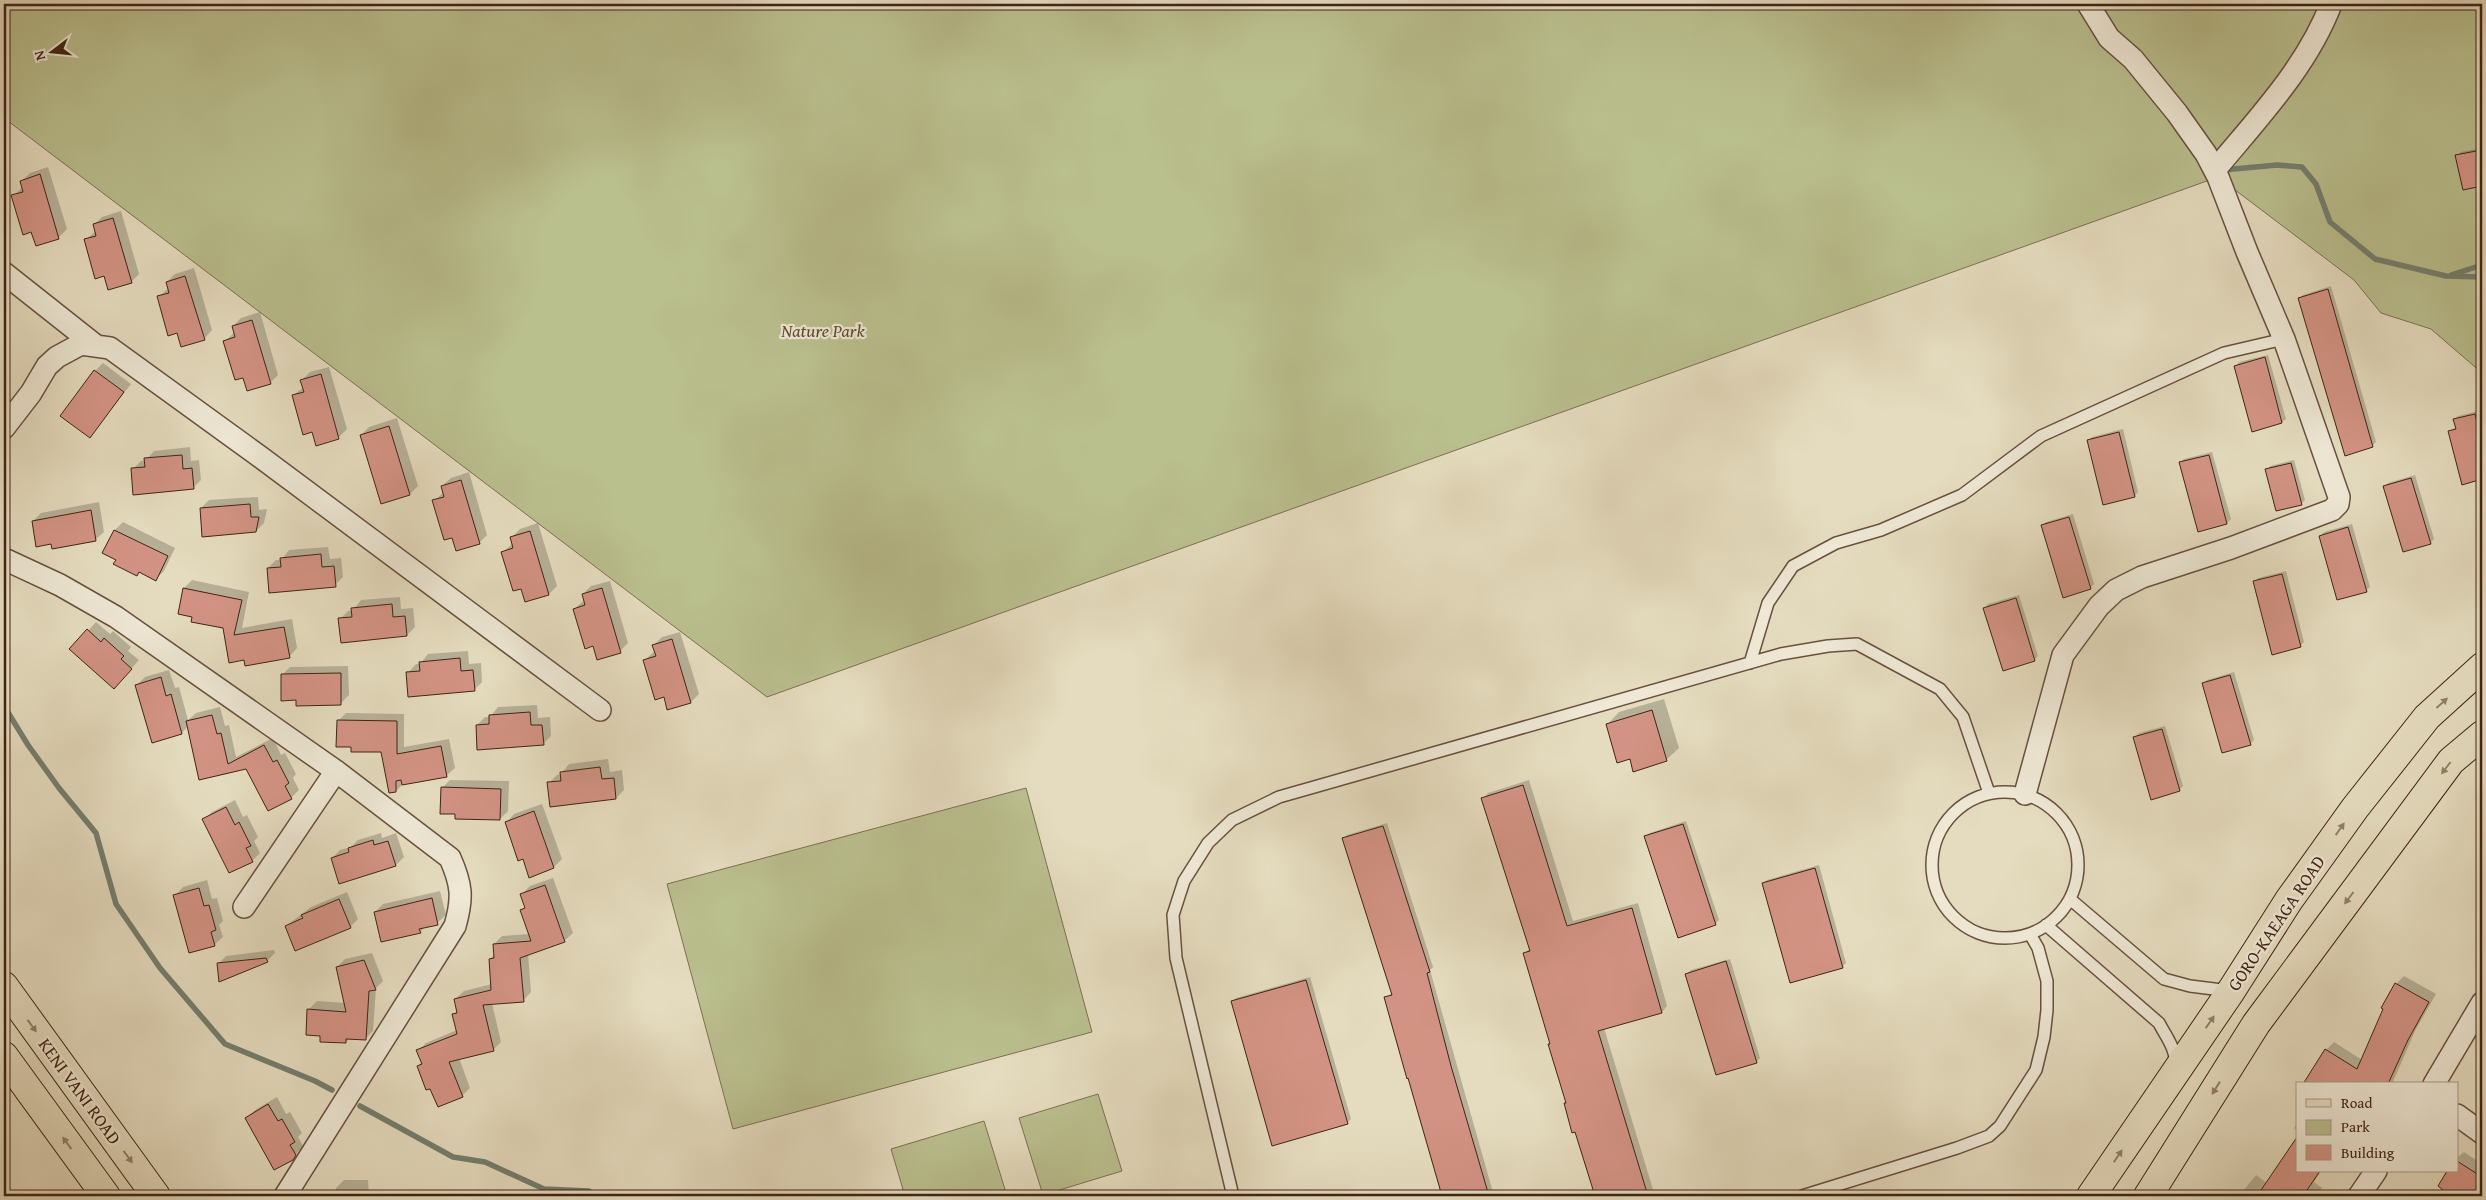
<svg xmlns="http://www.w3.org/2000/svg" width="2486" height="1200" font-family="'Gentium Book Plus',serif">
  <rect width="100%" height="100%" fill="#e5dcbf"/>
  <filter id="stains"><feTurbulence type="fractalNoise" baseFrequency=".004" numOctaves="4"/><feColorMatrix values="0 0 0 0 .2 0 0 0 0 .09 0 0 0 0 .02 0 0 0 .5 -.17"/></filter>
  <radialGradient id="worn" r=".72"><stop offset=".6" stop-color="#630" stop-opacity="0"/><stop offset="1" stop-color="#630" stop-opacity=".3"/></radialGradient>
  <path fill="#babf8e" stroke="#7d7151" d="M139,4H2482V373L2431,329L2381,313L2354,280L2218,177L767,697L4,118V8Z
    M1026,788L1092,1032L733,1129L667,884Z
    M1098,1094L1122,1171L1043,1195L1019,1118Z
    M984,1121L1007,1196H905L891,1149Z"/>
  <path fill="#0003" d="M2482,67V78L2480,69Z
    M2482,148V185L2464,189L2457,156L2461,152Z
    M48,167L67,229L58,238L13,196L23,187L22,181L30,173Z
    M121,211L139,274L131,282L105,275L85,240L96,231L94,225L102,217Z
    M194,268L212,330L204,339L178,332L158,297L169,288L167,282L175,274Z
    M2331,286L2376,442L2372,446L2299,299L2303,295Z
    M260,312L278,375L270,383L244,376L225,341L235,332L233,326L241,318Z
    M2268,355L2286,419L2282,422L2236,366L2239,362Z
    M103,363L131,384L90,437L95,371Z
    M329,367L347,429L339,437L317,444L313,431L293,395L304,387L302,380L310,372Z
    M2478,411L2482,425V478L2463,483L2450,431L2456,427L2455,419L2458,416Z
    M397,418L418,486L410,494L382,503L361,435L369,427Z
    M2123,429L2138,492L2135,496L2088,441L2092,437Z
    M190,447L191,461L199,460L201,480L193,488L133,469L141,461L146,460L154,451Z
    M2212,452L2231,519L2227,523L2199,530L2180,463L2184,459Z
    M2294,460L2305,500L2301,504L2267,470L2270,466Z
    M469,472L487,535L479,543L453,536L434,501L444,492L442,486L451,478Z
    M2415,475L2434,539L2430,543L2384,487L2388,483Z
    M258,497L259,510L267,509L264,523L256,531L201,508L209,500Z
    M99,502L104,532L95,540L33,521L41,513Z
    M2073,514L2094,584L2090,588L2042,525L2046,522Z
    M123,522L175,548L164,571L156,579L140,571L137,574L117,559L104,553L115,530Z
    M538,523L557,586L549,594L522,587L503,552L513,543L512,537L520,529Z
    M2352,524L2370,587L2366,590L2320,536L2324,532Z
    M328,547L330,559L341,558L343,577L335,585L268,568L276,560H281L289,550Z
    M2286,571L2304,642L2300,646L2254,582L2258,578Z
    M192,580L249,592L242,628L292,619L297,648L289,657L245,659L224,627L194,616L184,588Z
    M610,581L628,643L620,651L594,645L574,609L585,600L583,594L591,586Z
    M2019,595L2038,656L2034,660L1985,608L1988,604Z
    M400,597L401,609L413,608L415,627L407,635L340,619L348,611L353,610L361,600Z
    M96,622L110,634L113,631L131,647L128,651L139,660L122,679L71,649Z
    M680,632L699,694L691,702L664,695L645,660L655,651L654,645L662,637Z
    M468,651L469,664L481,663L482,682L474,690L408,673L416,664H420L428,654Z
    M348,666L349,695L341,703L297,699L282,675L290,667Z
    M169,670L175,688L179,687L188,720L196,713L220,707L225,726L229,725L236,757L273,738L281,755L285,753L296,774L293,778L299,790L291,798L247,768L200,778L188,726L182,733L137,685L145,677Z
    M2234,672L2254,740L2250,744L2203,684L2207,680Z
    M1664,699L1679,748L1666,760L1630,757L1607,725L1619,712Z
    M537,705L538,718L550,717L551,736L543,744L477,725L485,717H490L498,707Z
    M346,713L404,714V747L449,739L455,768L446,776L403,784L396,791L382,751L353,746L338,721Z
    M2165,726L2183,786L2179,790L2135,737L2139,733Z
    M608,759L610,772L622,770L624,790L616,798L549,783L557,775L561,774L569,764Z
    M450,780L509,781L508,811L500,819L442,788Z
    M1529,780L1573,921L1638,903L1667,1006L1662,1012L1604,1028L1655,1196H1593L1592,1193L1594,1191L1576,1130L1565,1104L1567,1102L1551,1043L1524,954L1530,948L1483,799L1488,793Z
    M235,800L243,817L247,815L258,837L254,841L260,853L252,861L204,820L212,812Z
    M542,804L562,859L554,867L523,858L506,823L514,814Z
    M1686,821L1719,920L1715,924L1646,837L1650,833Z
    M1387,823L1433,967L1430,970L1494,1196H1443L1386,998L1392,993L1344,839L1347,835Z
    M381,833L382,838L396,833L404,857L396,865L340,882L332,858L340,850L351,847L358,840Z
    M1819,865L1846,963L1842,967L1763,884L1767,880Z
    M553,878L573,933L564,941L528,954L531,992L523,1001L492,1003L501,1042L493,1050L459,1058L470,1088L462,1096L431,1087L418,1066L422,1062L418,1051L426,1043L457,1030L454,1014L458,1010L455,999L464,991L492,984L490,959L495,954L494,944L502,936L530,934L522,910L526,906L522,894L530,886Z
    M207,880L212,899L217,898L223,921L219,925L223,937L214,945L175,896L183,887Z
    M440,891L446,915L437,923L426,926L420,932L375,912L383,904Z
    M347,892L358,919L350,927L286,926L311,907Z
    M274,950L275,953L267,961L218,964L226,956Z
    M372,953L383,981L376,988L373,1031L365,1039L350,1038L346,1042L322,1035L308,1010L317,1001L346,1003L337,967L345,959Z
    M1730,959L1760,1058L1756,1062L1687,974L1691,970Z
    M2404,976L2436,994L2415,1031L2392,1084H2305L2326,1050L2334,1042L2362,1060L2396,984Z
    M1310,977L1351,1119L1347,1123L1232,1002L1236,998Z
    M2482,1058V1067L2479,1062Z
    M277,1097L286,1114L290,1112L302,1133L298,1137L303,1146L292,1159L247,1118L255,1110Z
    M2297,1123V1131L2294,1128Z
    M2297,1139V1171H2321L2314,1182L2322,1188L2316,1196H2239L2256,1175L2267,1183Z
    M2464,1152L2482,1164V1191L2479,1196H2441L2457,1171V1158Z
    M344,1180H368L369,1196H336V1188Z"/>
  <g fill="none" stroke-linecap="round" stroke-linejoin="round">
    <path stroke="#747f6f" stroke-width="5.5" d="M2223,170L2277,165L2302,167L2316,184L2330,222L2375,259L2446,276L2482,277
      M2451,275L2482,265
      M4,706L28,745L59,788L96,833L116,904L160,968L225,1044L315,1081L332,1090
      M360,1106L453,1157L485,1162L544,1189L589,1191L595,1196"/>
  </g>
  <path fill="#d39384" stroke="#402314" d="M2482,150V186L2463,190L2455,155Z
    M40,174L59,239L36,246L31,232L23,235L11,195L23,192L20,181Z
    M113,218L132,283L108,290L104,276L95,279L84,239L96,236L93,224Z
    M185,276L205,340L181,347L177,333L168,336L157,296L169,293L166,282Z
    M2328,289L2373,447L2345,456L2298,298Z
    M252,320L271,384L247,391L243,378L235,380L223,341L235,337L232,326Z
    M2265,357L2282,423L2252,432L2234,366Z
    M94,370L124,392L90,438L60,416Z
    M321,374L339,439L316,446L312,432L303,435L292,395L304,392L300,380Z
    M2475,414L2482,442V479L2462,485L2448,431L2456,429L2453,419Z
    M389,426L410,495L381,504L360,435Z
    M2119,432L2135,497L2103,505L2087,440Z
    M182,455L183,469L192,468L194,489L133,495L131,468L145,467L144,458Z
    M2209,455L2227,524L2198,532L2179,462Z
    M2291,463L2302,505L2276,511L2265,469Z
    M2411,478L2431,544L2403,552L2383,486Z
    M461,480L480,544L456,551L452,538L444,540L432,500L444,497L441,486Z
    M250,504L251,517H259L256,532L202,537L200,508Z
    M91,510L96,541L52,549L51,544L36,547L32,521Z
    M2069,517L2091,589L2063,598L2041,525Z
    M2348,527L2367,592L2337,600L2319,536Z
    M114,530L168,556L156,581L139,572L137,576L113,564L116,560L102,553Z
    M530,531L549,595L525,602L521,589L513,591L501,552L513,548L510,537Z
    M321,554L322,567L334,566L336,587L269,593L267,568L281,567L280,558Z
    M2282,574L2301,647L2272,655L2253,581Z
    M183,588L242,600L234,635L284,627L290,658L245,666L244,660L229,663L223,628L191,622L192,617L178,614Z
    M602,588L621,653L597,660L593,646L585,649L573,609L585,605L582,594Z
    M2016,598L2035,661L2003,671L1983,608Z
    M392,604L393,617L405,616L407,636L341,643L338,618L352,617L351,608Z
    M87,629L101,642L104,638L124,656L121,659L132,669L114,689L69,649Z
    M672,639L691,703L667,710L664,697L655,700L643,660L656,656L652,645Z
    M460,658L461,671L473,670L475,691L408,697L406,672L420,671L419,662Z
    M341,673V705L296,706V700L281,701V674Z
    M2230,675L2251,745L2222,753L2202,683Z
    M161,677L166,696L171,694L182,734L152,743L135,685Z
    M1652,710L1667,761L1633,772L1630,759L1617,763L1606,724Z
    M530,712L531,725H542L544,745L477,750L476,725L489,724V715Z
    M212,715L217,734L221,733L228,764L264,745L273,762L277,760L289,783L285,786L292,799L268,811L246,769L199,780L186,721Z
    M337,720L397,721V754L441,746L447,777L402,785L401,780L396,781V792L389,793L381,752H351V747H336Z
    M2162,729L2180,791L2151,800L2133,737Z
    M600,767L602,779L614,778L616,799L550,807L547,782L561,781L560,772Z
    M1523,785L1567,926L1632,908L1662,1013L1598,1031L1648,1196H1595L1575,1132L1572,1133L1564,1103H1566L1548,1044H1550L1523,953L1530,951L1481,798Z
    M441,787L501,789L500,820L455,819V814H440Z
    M226,807L235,825L239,822L251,846L246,848L253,862L229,873L202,819Z
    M534,811L554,868L529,878L523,859L518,861L505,822Z
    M1683,824L1716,925L1678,938L1644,836Z
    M1383,826L1430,972L1427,973L1451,1066L1489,1196H1442L1408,1078L1407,1079L1384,997L1392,995L1342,838Z
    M373,840L374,845L388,841L396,866L339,884L331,858L349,852L348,848Z
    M1815,868L1843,968L1790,983L1762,883Z
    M545,885L565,942L520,958L524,1002L483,1005L494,1051L449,1062L463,1097L438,1107L430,1089L426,1090L417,1066L422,1064L416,1050L457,1034L452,1014L457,1013L454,999L491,990L489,959L494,958L493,944L531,941L520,910L525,908L520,894Z
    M199,888L204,906L209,905L216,930L211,932L215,946L189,953L173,895Z
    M432,898L438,925L419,929L421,933L381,942L374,912Z
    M339,899L351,928L295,951L285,926L303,918L301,915Z
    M266,958L268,962L219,982L217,963Z
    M364,960L376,990L369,991L366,1040L346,1039V1043L320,1042V1036L306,1035L307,1009L346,1012L336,967Z
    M1726,961L1757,1063L1716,1075L1685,974Z
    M1306,980L1348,1124L1272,1146L1231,1001Z
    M2395,983L2429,1002L2408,1040L2388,1084H2303L2325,1049L2357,1069L2383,1009L2381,1008Z
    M268,1104L278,1121L282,1119L295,1142L290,1145L296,1155L293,1160L274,1170L245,1118Z
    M2297,1137V1171H2320L2303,1196H2257Z
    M2457,1161L2482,1177V1188L2477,1196H2439L2443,1190L2438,1186L2447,1171H2457Z"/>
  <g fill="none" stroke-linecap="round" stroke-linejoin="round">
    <g stroke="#69513f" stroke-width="14">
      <path id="lane" d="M1750,663L1768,603L1793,566L1836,543L1881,530L1962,495L2041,436L2224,353L2284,339
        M1932 865a73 73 0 1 1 146 0a73 73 0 1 1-146 0Z
        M2070,899L2164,979L2190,986L2230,991
        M2046,925L2159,1023C2165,1035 2177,1050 2175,1064
        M1233,1196L1176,958L1173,915L1184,881L1208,843L1232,820L1279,797L1781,654L1828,646L1857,644L1940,689L1963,717L1989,793
        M1802,1196L1957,1148L1989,1136L2000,1126L2036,1070L2044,1037L2047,1010V981L2038,948L2030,934"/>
    </g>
    <g stroke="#69513f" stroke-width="24">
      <path id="street" d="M2215,170C2258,118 2307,67 2331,4
        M4,273L95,345
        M4,428L31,393L47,366L57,357L81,344L110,348L259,456L600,710
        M4,559L60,585L116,617L336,771L450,858C462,885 463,898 455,926L285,1196
        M2025,794L2063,655L2099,606L2116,590L2142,577L2231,548L2332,510L2338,504L2339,497L2284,339L2247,252L2218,177L2206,154L2177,113L2133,59L2109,38L2088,4
        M244,907L336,771
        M2434,1084L2482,1003
        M2457,1115L2482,1133
        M2359,1196L2376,1171"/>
    </g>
    <g stroke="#402314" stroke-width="30">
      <path id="primary" d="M4,986L156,1196
        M4,1056L106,1196
        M2091,1196L2231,991L2289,900L2355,808L2427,717L2482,667
        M2148,1196L2256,1024L2451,761L2482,735"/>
    </g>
    <use href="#lane" stroke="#eee8d5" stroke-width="11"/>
    <use href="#street" stroke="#eee8d5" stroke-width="21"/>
    <use href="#primary" stroke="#e5dcbf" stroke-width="28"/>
  </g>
  <defs><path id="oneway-solid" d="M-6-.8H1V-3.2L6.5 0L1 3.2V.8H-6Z" transform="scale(1.25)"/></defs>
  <g fill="#92806a">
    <use href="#oneway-solid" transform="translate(2442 703) rotate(-42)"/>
    <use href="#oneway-solid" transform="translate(2446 768) rotate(127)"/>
    <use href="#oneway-solid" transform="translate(2340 829) rotate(-55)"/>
    <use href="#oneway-solid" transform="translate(2349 898) rotate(127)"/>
    <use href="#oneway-solid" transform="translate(2210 1022) rotate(-55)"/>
    <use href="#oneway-solid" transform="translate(32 1026) rotate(54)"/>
    <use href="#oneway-solid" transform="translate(2216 1088) rotate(122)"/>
    <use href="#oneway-solid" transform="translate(67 1143) rotate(-126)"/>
    <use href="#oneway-solid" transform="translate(2118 1156) rotate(-56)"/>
    <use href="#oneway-solid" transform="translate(128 1157) rotate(54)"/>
  </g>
  <g text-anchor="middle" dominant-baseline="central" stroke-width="4.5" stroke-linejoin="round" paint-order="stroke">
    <g font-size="18" font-style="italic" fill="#5e4a32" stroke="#eee8d5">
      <text x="823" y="330">Nature Park</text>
    </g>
    <g font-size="18" fill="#402314" stroke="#eee8d5">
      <text transform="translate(2276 923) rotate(-56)">GORO-KAEAGA ROAD</text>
      <text transform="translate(80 1091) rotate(54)">KENI VANI ROAD</text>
    </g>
  </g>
  <rect width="2486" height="1200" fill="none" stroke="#e5dcbf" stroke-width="20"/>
  <rect x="5" y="5" width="2476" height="1190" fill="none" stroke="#402314" stroke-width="2.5"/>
  <rect x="10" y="10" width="2466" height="1180" fill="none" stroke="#402314"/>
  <rect x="2296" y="1082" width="162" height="90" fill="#eee8d5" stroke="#a89988"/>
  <rect x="2306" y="1099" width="25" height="8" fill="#e5dcbf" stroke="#a89988"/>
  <text x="2341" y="1108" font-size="15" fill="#402314">Road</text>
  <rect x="2306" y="1120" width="25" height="15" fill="#babf8e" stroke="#a89988"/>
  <text x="2341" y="1132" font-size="15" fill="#402314">Park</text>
  <rect x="2306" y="1145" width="25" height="15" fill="#d39384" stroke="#a89988"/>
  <text x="2341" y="1158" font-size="15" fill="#402314">Building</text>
  <g transform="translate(52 52) rotate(254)" stroke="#eee8d5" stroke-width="4" paint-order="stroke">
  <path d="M0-4L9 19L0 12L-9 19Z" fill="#402314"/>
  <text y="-8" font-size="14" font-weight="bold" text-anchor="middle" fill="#402314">N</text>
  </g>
  <rect width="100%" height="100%" filter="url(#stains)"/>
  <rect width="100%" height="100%" fill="url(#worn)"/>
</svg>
